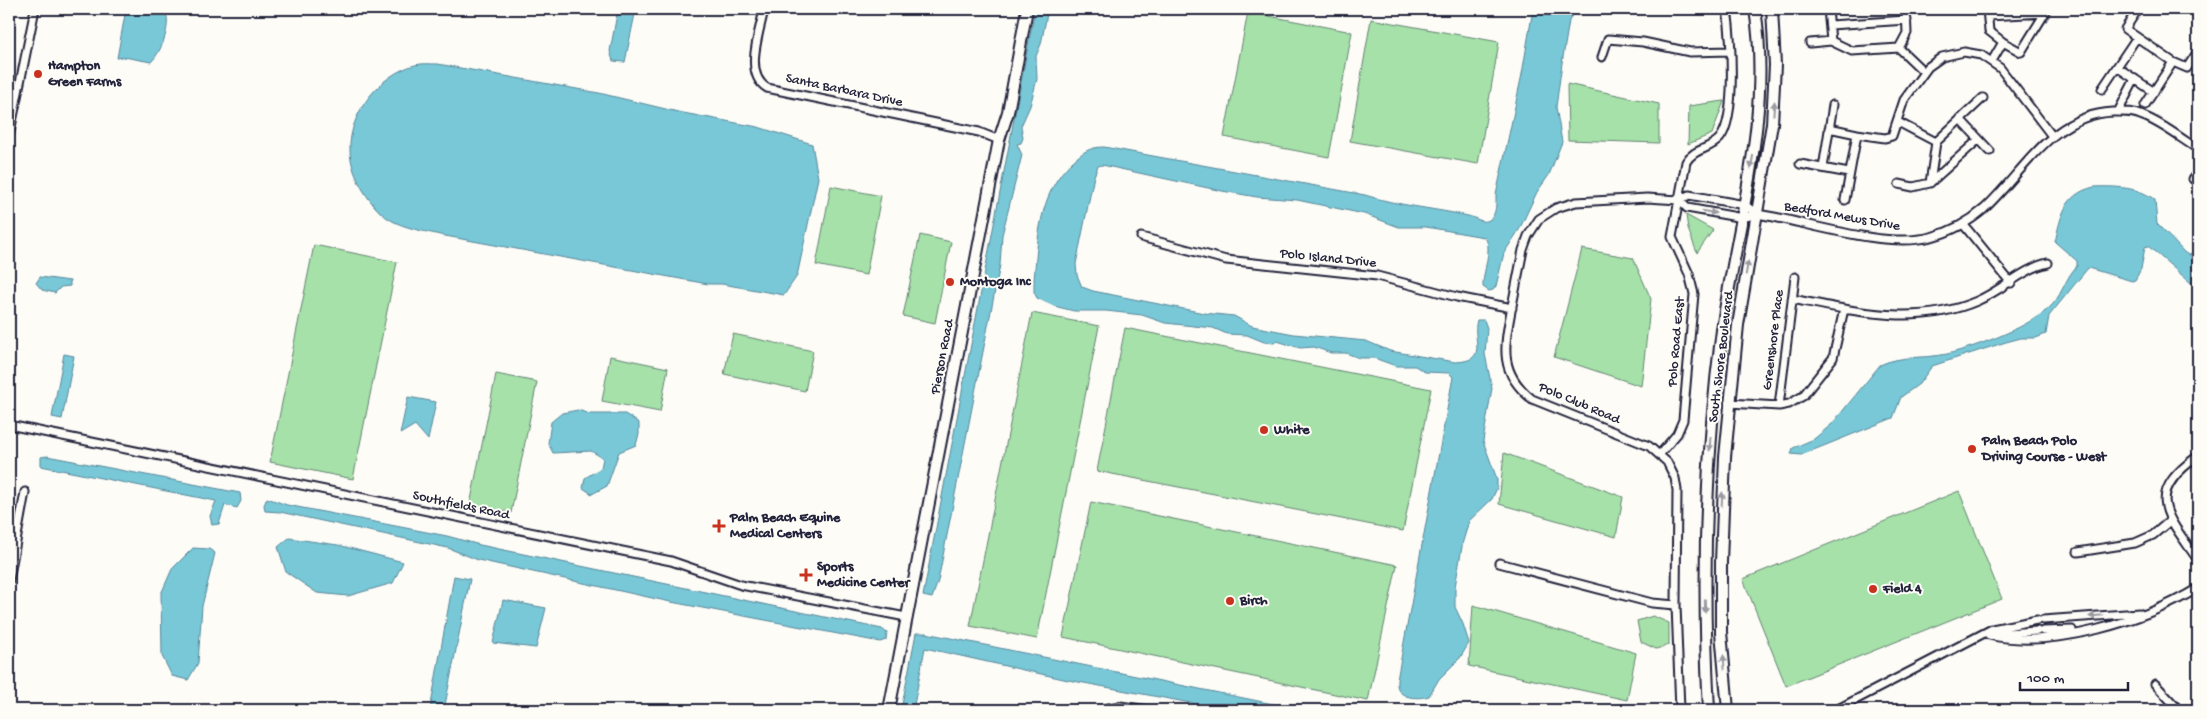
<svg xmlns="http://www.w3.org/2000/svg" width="2207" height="719" font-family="'Gochi Hand',sans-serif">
  <rect width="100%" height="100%" fill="#fdfcf7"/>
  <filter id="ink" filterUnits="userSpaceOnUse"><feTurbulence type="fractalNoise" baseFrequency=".02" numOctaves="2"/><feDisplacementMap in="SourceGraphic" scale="10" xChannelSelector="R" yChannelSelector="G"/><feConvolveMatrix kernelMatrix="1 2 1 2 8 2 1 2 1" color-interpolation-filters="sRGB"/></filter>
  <g filter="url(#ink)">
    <path fill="#a5e1a8" stroke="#648272" d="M1248,12L1352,32L1329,157L1224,137Z
      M1371,19L1499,42L1478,164L1350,141Z
      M1567,84L1659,104V143L1568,140Z
      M1724,101L1712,134L1688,144L1689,106Z
      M831,186L881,196L866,275L816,265Z
      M1686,215L1713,230L1697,253L1688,229Z
      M920,235L951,242L935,323L903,316Z
      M314,245L397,262L353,479L270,462Z
      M1582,249L1633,258L1651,299L1641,386L1554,357Z
      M1032,313L1099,326L1037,639L970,626Z
      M1125,328L1431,389L1403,531L1097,471Z
      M733,334L813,351L805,391L724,374Z
      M610,356L668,368L660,412L602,401Z
      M496,374L537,382L511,513L470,505Z
      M1504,453L1623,497L1616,537L1499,504Z
      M1959,491L2002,599L1786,686L1743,579Z
      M1091,502L1397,565L1368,701L1063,637Z
      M1473,605L1636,653L1627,700L1469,666Z
      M1653,616L1669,623V645L1656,649L1641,642L1637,621Z"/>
    <path fill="#79c8d7" stroke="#568699" d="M126,9H164C173,21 162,52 151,62L124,57L117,58Z
      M618,9H636L625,62L613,61L610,51Z
      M1035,9H1048L1041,44L1036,56L1037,79L1030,106L1021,126L1023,138L1021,143L1017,144L1022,155L1002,235L1000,265L938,581L932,598L923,596Z
      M1533,9H1580L1573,13L1569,21L1562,63L1556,107L1562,142L1549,175L1537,192L1519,230L1504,253L1496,286L1493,290L1489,291L1483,287C1482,274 1494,245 1484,237L1426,227H1399L1364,214L1297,200L1257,197L1222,191L1102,165L1098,166L1094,176L1076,264L1077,275L1082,287L1093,291L1204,313L1234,316L1252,326L1294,334L1366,341L1390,351L1455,362C1490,361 1471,340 1477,320H1484L1487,328L1485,354L1492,388L1483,441L1497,479V488L1492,499L1469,521L1463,541L1455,587V607L1463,624L1469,643L1460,658L1439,679L1429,696C1415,700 1395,698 1397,680L1453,377L1449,373L1425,372L1415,366H1396L1374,358H1359L1346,353H1331L1314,347L1300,348L1277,341L1274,343L1264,342L1247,335L1227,334L1213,328L1165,323L1142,315L1106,311H1074L1054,306L1037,298L1034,292V280C1038,238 1039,191 1073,161C1083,152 1090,147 1104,147L1365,195C1399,206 1433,208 1468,216C1474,217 1484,224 1489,220C1497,215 1496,203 1496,195L1522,74Z
      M438,64L599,93L678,112L758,127L812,144L818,178L797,276L784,295L722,284H708L440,235C420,230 395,227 380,212C365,197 351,173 350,151C348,114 380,74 415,65C422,63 431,64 438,64Z
      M2094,187C2114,186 2140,187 2155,200L2157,224L2185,253L2189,255L2198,251V289L2148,246L2145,247L2141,269L2135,280L2132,281L2088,268L2049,316L2046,334L2036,338H2021L2006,342L1932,366L1919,384L1901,397L1893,418L1801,455L1791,454L1793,448L1814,439L1832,424L1880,365C1901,355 1924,359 1947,354C1976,347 2033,326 2053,304C2063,292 2066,277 2077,266V261L2055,242C2061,216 2064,194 2094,187Z
      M40,277L70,281V286L61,287L55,293L42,290L36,283Z
      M64,354L74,356L62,419L52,417Z
      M408,397L436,402L428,440L415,425L400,434Z
      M578,410L590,414H625L639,423V434L636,445L619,452L607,486L592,494L583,488L585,478L601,468L603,458L591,451L553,453L548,443L551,422L562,413Z
      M47,456L240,493L241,501L237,508L225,505L219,524L212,525L210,516L216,501L41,466V457Z
      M267,498L287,505L447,536L480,545L882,629L887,633L886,640L880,642L666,601L478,560L448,548L280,512L265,511L264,505Z
      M289,538L338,545L403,562L393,583L348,596L317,593L286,572L278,547Z
      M193,548L209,549L215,553L202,606L198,663L188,680L172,676L162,656L161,594L172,569Z
      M454,576L470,579L444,710H430Z
      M503,600L546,608L536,648L493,643Z
      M916,633H926L1302,710H1228L1068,680L925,648L913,710H901Z"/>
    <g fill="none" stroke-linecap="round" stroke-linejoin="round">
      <g stroke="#22223b" stroke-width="11">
        <path id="street" d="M764,9C760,32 743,74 767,88L979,132L999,140
          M1906,9L1907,33L1899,48L1924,72
          M1987,9L1989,31L2003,42
          M2138,9L2125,29L2173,62L2187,68L2198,51
          M1988,16L2045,13
          M1830,25L1907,20
          M1831,41L1852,51L1899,48
          M1810,43L1831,41L1828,9
          M1602,57L1608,39L1643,42L1690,52L1730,51
          M1992,61L2003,42L2021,52L2045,13V9
          M2117,67L2154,92
          M2102,89L2137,37
          M2145,105L2173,62
          M2118,112L2135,79
          M1960,119L1990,151
          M1898,122L1936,142
          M1829,128L1857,134L1845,200
          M1857,134L1885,138L1892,136L1904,100L1928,67L1942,57L1964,52L1981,55L2000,68L2052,136
          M9,137L35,9
          M1800,164L1849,173
          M1823,168L1833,105
          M2198,171L2193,179L2198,182
          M1930,183L1936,142L1983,98
          M1899,184L1913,187L1930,183L1978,140
          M1679,200L1687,208L1732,216L1742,218L1757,214
          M1963,224L2011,283
          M1141,237L1226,260L1377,276L1457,297L1512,308
          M1792,299C1854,311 1916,327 1977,301C2001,291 2024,268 2048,263
          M1729,403L1779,406L1789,404L1803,396L1833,358L1844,309
          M1779,406L1795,277
          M9,425L671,561L741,585L906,617
          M1660,454L1677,434L1683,420L1694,294L1689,274L1672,237L1686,162C1694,148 1710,150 1720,138C1737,117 1731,36 1727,9
          M2198,456C2143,495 2167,515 2198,560
          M2078,552L2135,543L2153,535L2171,520
          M1499,563L1652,603L1676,605
          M9,580L25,492
          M2043,620L2139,613
          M2043,631L2072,630
          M1992,634L2037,631
          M1989,635C2051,650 2145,621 2198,588
          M2155,684L2179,710
          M1099,710L1120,706L1149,710
          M1680,710L1676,605L1677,490L1675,478L1667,462L1649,446L1532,399C1499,373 1504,348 1511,311C1515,291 1519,271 1523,250L1528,236L1539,219L1556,208L1576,202L1647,198L1679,200L1689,195L1745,205L1757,214L1774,217C1818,226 1888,248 1931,237C1950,232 1969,222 1984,209C2024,172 2051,115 2113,112C2123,112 2133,111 2143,116C2162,123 2180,138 2198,149
          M1836,710L1992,629L2037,620"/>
      </g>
      <g stroke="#22223b" stroke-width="14">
        <path id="secondary" d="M889,710L999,140L1008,112L1027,9
          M1709,710C1702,583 1705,456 1722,330C1737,223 1772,118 1755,9
          M1728,710L1721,632V562L1725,457L1738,325L1772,124L1775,65L1772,9"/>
      </g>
      <use href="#street" stroke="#fdfcf7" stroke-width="7"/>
      <use href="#secondary" stroke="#fdfcf7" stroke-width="10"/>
    </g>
    <defs><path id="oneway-solid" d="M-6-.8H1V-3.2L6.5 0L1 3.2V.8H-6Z" transform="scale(1.25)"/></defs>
    <g fill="#9a9aa2">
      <use href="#oneway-solid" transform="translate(1774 108) rotate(-85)"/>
      <use href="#oneway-solid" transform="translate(1752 162) rotate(99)"/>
      <use href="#oneway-solid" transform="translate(1709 212) rotate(10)"/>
      <use href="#oneway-solid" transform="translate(1747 268) rotate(-80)"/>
      <use href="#oneway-solid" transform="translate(1710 444) rotate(94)"/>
      <use href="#oneway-solid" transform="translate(1722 499) rotate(-87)"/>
      <use href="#oneway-solid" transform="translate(1705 606) rotate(89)"/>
      <use href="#oneway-solid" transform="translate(2096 616) rotate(175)"/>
      <use href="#oneway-solid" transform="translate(1724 662) rotate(-95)"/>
    </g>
  </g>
  <g fill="#c8321e" stroke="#fdfcf7" stroke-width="2">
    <circle cx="38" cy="74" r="5"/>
    <circle cx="950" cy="282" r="5"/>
    <circle cx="1264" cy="430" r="5"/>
    <circle cx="1972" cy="449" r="5"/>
    <path d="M716.5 518.5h5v5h5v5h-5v5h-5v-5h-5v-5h5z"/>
    <path d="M803.5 567.5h5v5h5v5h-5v5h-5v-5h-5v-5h5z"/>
    <circle cx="1873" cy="589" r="5"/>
    <circle cx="1230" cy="601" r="5"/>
  </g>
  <g text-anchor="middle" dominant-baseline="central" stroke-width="4" stroke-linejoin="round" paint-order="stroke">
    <g font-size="14" font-weight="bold" fill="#22223b" stroke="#fdfcf7" text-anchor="start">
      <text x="48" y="66">Hampton<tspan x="48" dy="16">Green Farms</tspan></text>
      <text x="960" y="282">Montoga Inc</text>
      <text x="1274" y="430">White</text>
      <text x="1982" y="441">Palm Beach Polo<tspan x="1982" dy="16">Driving Course - West</tspan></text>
      <text x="730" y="518">Palm Beach Equine<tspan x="730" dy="16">Medical Centers</tspan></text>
      <text x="817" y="567">Sports<tspan x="817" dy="16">Medicine Center</tspan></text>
      <text x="1883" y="589">Field 4</text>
      <text x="1240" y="601">Birch</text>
    </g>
    <g font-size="14" fill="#22223b" stroke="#fdfcf7">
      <text transform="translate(844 91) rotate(12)">Santa Barbara Drive</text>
      <text transform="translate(1842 217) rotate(10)">Bedford Mews Drive</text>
      <text transform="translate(1328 259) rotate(6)">Polo Island Drive</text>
      <text transform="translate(1774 340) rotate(-83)">Greenshore Place</text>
      <text transform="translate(1677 342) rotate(-85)">Polo Road East</text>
      <text transform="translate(943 357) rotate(-79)">Pierson Road</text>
      <text transform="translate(1722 357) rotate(-83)">South Shore Boulevard</text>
      <text transform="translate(1579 404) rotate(23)">Polo Club Road</text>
      <text transform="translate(461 506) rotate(12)">Southfields Road</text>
    </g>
  </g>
  <rect width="2207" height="719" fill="none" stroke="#fdfcf7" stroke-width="30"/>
  <rect x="15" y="15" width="2177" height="689" fill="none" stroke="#22223b" stroke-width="2" filter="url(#ink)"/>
  <path d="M2020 682v8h108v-8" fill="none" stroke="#22223b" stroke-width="2.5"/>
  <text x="2027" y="682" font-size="15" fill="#22223b" stroke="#fdfcf7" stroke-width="4" paint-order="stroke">100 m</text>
</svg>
